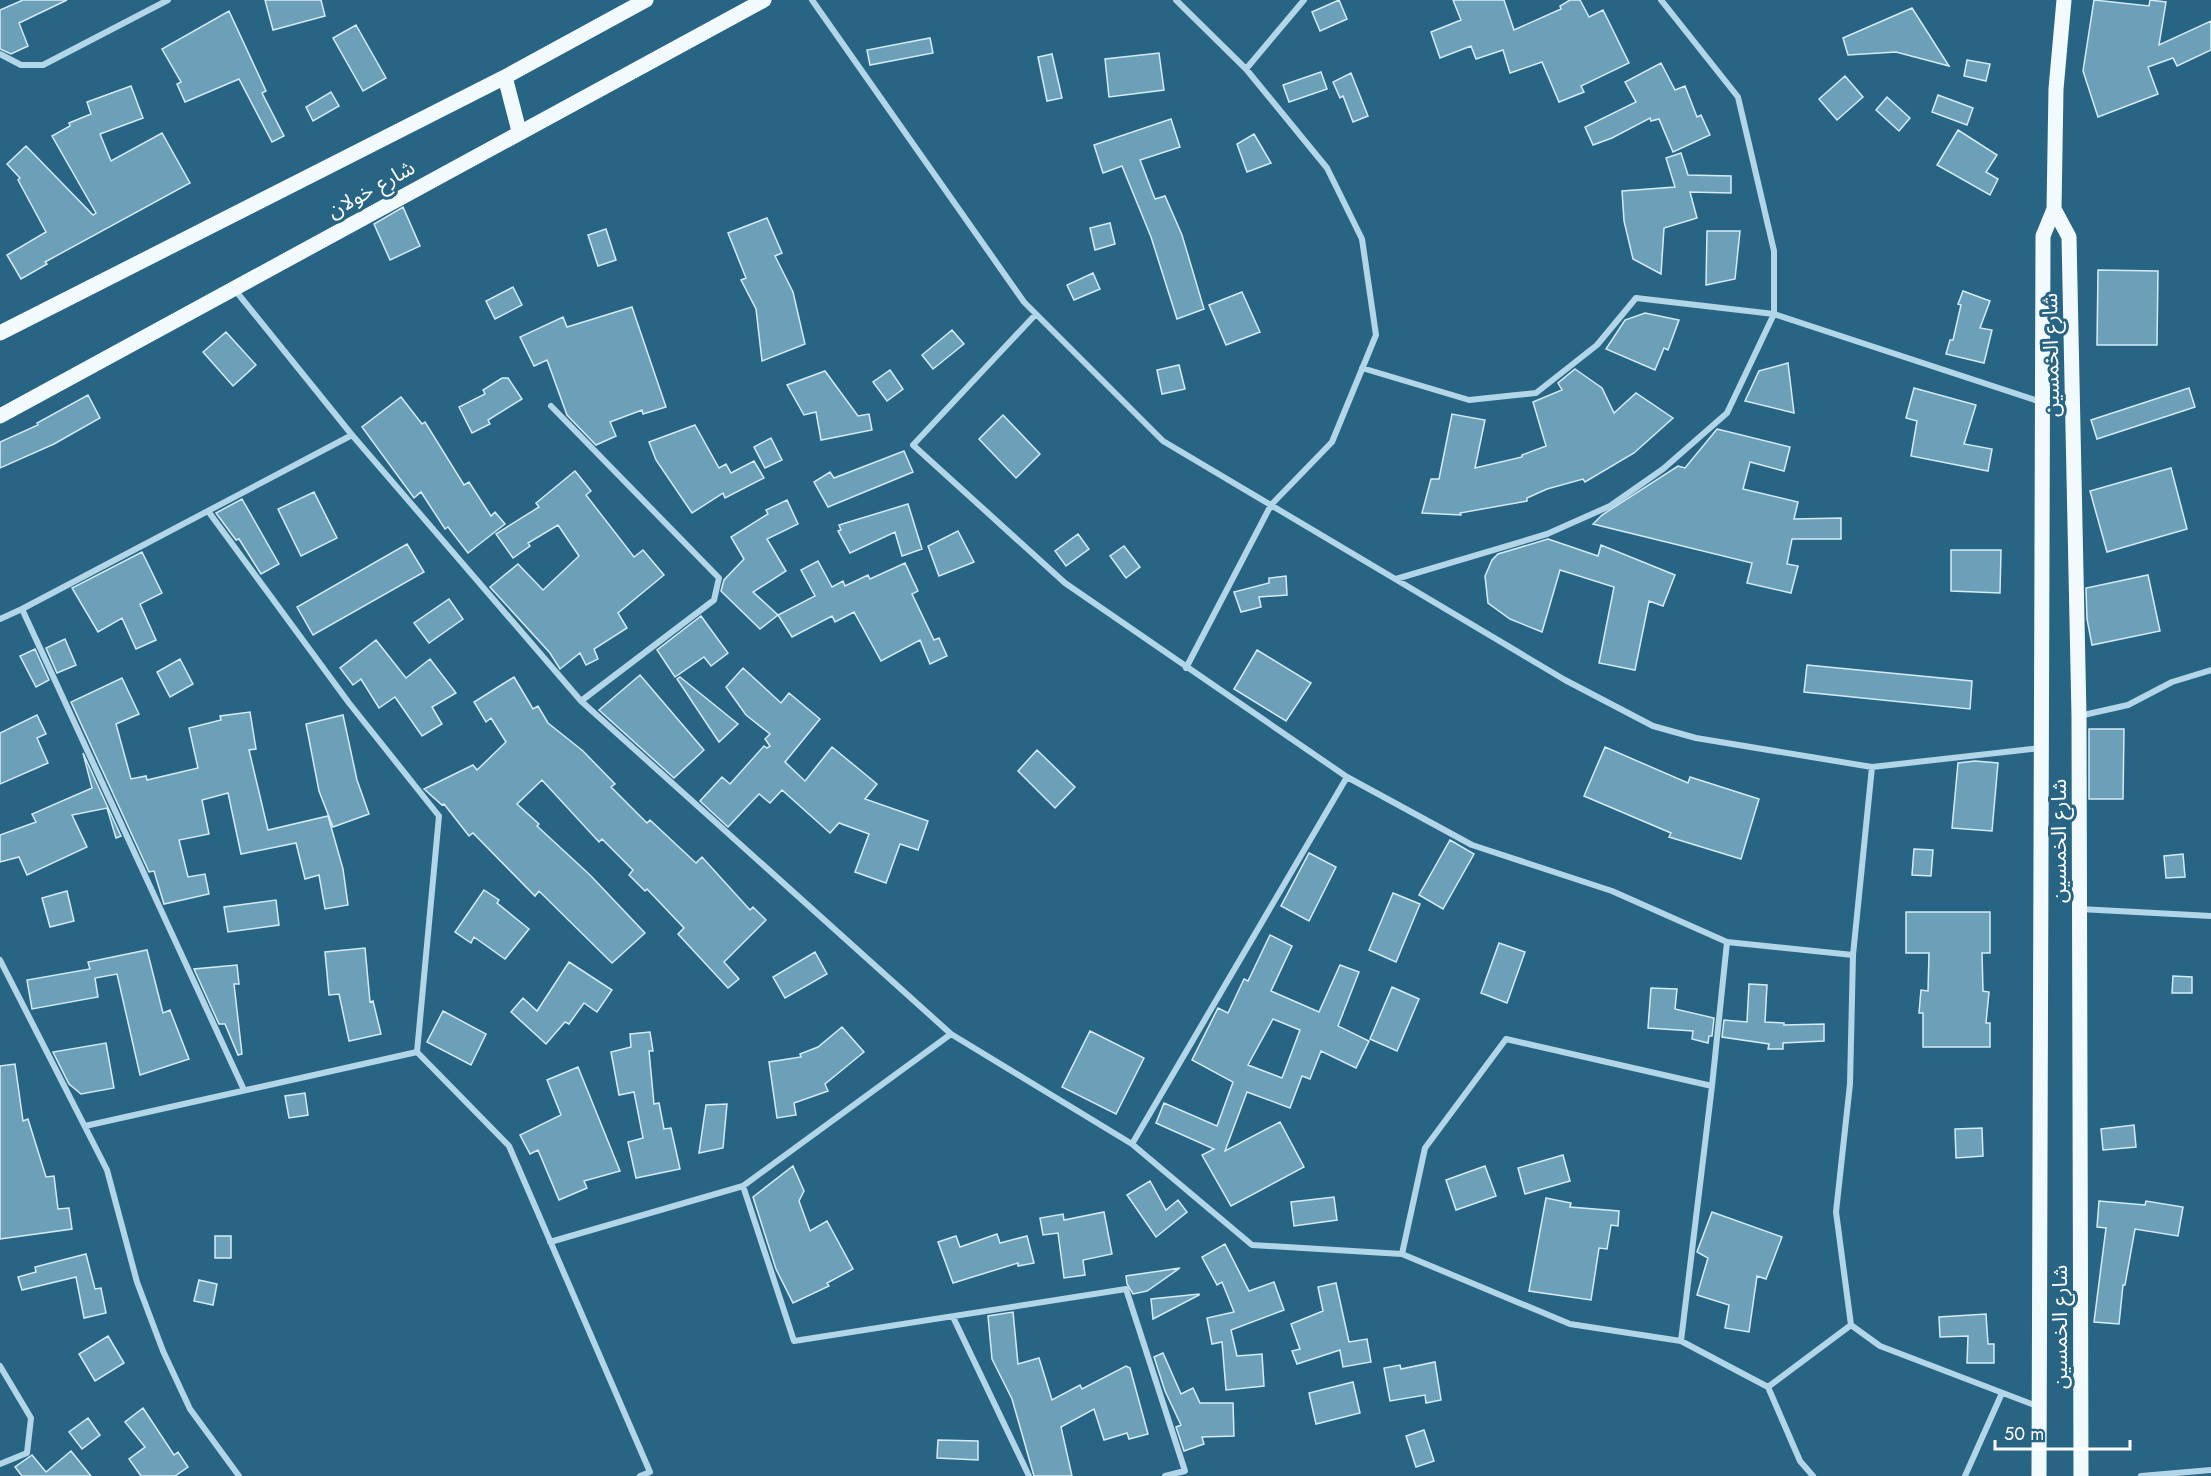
<svg xmlns="http://www.w3.org/2000/svg" width="2211" height="1476" font-family="Jost,'Noto Sans Arabic',sans-serif">
  <rect width="100%" height="100%" fill="#286584"/>
  <path fill="#6ca0b9" stroke="#d5ebf6" stroke-width="1.5" fill-rule="evenodd" d="M23,0H67L19,23L28,46L11,54L0,49V10Z
    M265,0H321L325,16L273,30Z
    M1339,0L1347,19L1320,31L1312,12Z
    M1453,0H1504L1514,30L1561,9L1560,6L1570,0H1580L1589,17L1603,10L1629,63L1581,86L1584,92L1559,102L1542,62L1510,73L1503,50L1476,59L1471,46L1440,58L1431,32L1461,20Z
    M2094,0L2149,6L2150,0L2166,2L2159,45L2211,21V50L2177,66L2173,58L2148,67L2158,94L2098,117L2083,71Z
    M1912,8L1949,66L1896,52L1848,55L1843,38Z
    M229,11L266,91L262,93L284,136L272,142L239,79L185,102L177,84L181,82L162,49Z
    M356,25L386,78L363,91L333,38Z
    M930,38L933,53L870,65L867,50Z
    M1159,53L1164,90L1109,97L1105,59Z
    M1052,54L1062,98L1047,101L1038,57Z
    M1967,60L1990,64L1986,81L1964,76Z
    M1661,63L1675,90L1685,86L1697,117L1701,115L1710,135L1673,152L1659,119L1651,121L1650,118L1612,138L1593,145L1585,127L1636,102L1625,82Z
    M1321,72L1327,89L1289,102L1283,85Z
    M1351,73L1368,116L1353,122L1343,96L1340,98L1333,82Z
    M1845,76L1863,97L1837,120L1819,99Z
    M131,86L143,118L100,134L111,161L162,133L190,183L45,262L47,264L21,279L7,255L46,232L18,180L20,178L7,164L26,146L93,215L96,213L52,136L70,126L69,123L91,114L87,102Z
    M331,92L339,106L313,121L306,107Z
    M1938,95L1973,108L1967,125L1932,112Z
    M1887,97L1910,118L1899,131L1876,110Z
    M1171,119L1180,147L1140,160L1155,199L1165,196L1182,235L1204,309L1177,319L1151,237L1122,166L1103,173L1094,145Z
    M1958,130L1997,155L1986,172L1998,179L1990,195L1937,165Z
    M1254,134L1271,163L1247,172L1237,144Z
    M1681,153L1688,175L1731,176V193L1690,192L1697,218L1664,228L1661,274L1633,259L1624,221L1622,191L1675,187L1666,158Z
    M403,207L420,246L390,260L374,224Z
    M767,218L782,253L775,256L793,292L805,344L762,361L756,309L741,280L746,278L728,233Z
    M1110,223L1115,244L1095,250L1090,228Z
    M606,229L616,260L598,266L588,235Z
    M1707,231H1740L1735,279L1706,285Z
    M2098,270L2158,271L2157,345H2097Z
    M1093,273L1100,289L1074,300L1067,285Z
    M513,287L522,305L495,319L486,301Z
    M1963,291L1990,301L1980,328L1992,330L1984,363L1946,354L1950,340H1953L1961,305L1958,304Z
    M1242,292L1260,332L1226,345L1209,305Z
    M632,307L666,407L643,414L642,410L610,422L616,436L596,445L567,415L547,360L534,366L520,337L563,317L567,327Z
    M1645,313L1679,320L1668,350L1664,348L1655,370L1606,349L1625,320Z
    M952,330L964,344L933,369L922,355Z
    M226,332L256,365L233,386L203,352Z
    M1788,363L1794,413L1745,401L1759,371Z
    M1179,365L1185,389L1162,394L1157,370Z
    M1575,369L1602,388L1614,413L1636,393L1673,418L1634,453L1585,482L1583,479L1547,489L1527,498V501L1460,513L1461,515L1422,513L1431,479H1439L1452,414L1485,420L1475,468L1522,457V455L1546,446L1533,402L1562,390L1558,383Z
    M890,370L903,389L887,401L873,382Z
    M825,371L858,416L869,414L872,430L821,440L816,412L804,415L787,385Z
    M502,378H508L522,399L488,420L490,424L472,433L459,407L485,394L483,390Z
    M1914,388L1976,405L1964,444L1992,449L1988,471L1911,456L1917,421L1906,418Z
    M2189,388L2195,407L2097,439L2091,420Z
    M88,395L100,418L54,444L0,468V442L38,425L37,423Z
    M401,397L422,424L425,422L464,485L469,482L491,516L495,512L505,524L468,553L448,527L445,529L421,492L414,498L362,427Z
    M1003,415L1040,454L1016,478L979,439Z
    M695,425L719,468L726,464L731,473L754,461L764,478L725,498L723,493L692,513L656,460L649,442Z
    M1717,429L1790,447L1784,471L1750,462L1743,489L1798,502L1794,519L1841,518V539H1792L1787,564L1798,566L1791,593L1747,583L1752,563L1593,524L1602,515L1678,466L1685,468Z
    M771,438L782,460L765,468L754,447Z
    M904,451L913,472L828,507L814,482L830,472L834,478Z
    M2171,468L2187,529L2107,552L2090,491Z
    M575,471L591,491L586,495L634,557L643,550L664,575L618,613L627,628L594,649L598,659L586,665L580,653L560,669L550,653L490,587L518,564L543,590L579,556L558,525L528,543L530,546L513,558L496,534L539,507L536,503Z
    M314,492L337,538L301,556L278,509Z
    M242,499L279,564L261,574L239,539L236,540L216,513Z
    M787,500L798,524L767,539L786,571L753,592L778,615L760,629L721,591L724,580L744,559L731,537L768,514L766,510Z
    M908,504L922,549L902,556L895,532L850,553L838,531L841,530L839,525Z
    M958,531L974,562L939,576L928,546Z
    M1078,534L1089,549L1066,566L1055,551Z
    M1548,539L1598,556L1601,545L1675,575L1663,606L1649,601L1635,670L1599,663L1614,587L1560,570L1542,632L1510,619L1488,603L1485,576L1492,560L1498,554Z
    M407,544L424,572L313,635L297,607Z
    M1124,546L1140,567L1126,578L1110,556Z
    M1951,550H2001L2000,593L1951,591Z
    M142,552L162,593L140,604L156,640L136,649L122,618L98,632L72,588Z
    M818,561L832,587L843,581L845,586L868,575L870,579L905,563L918,591L912,594L934,640L939,638L947,656L930,664L920,640L881,661L854,612L835,622L832,616L792,637L778,615L815,596L801,570Z
    M2148,575L2160,631L2092,645L2087,619L2086,588Z
    M1286,576L1287,595L1259,597L1261,607L1241,612L1234,592L1269,583V578Z
    M449,599L463,619L429,643L414,623Z
    M701,616L728,653L711,666L704,657L675,677L657,650Z
    M65,639L76,665L57,673L46,648Z
    M376,640L406,678L430,659L456,693L432,707L442,724L422,736L395,697L379,708L361,679L353,685L340,668Z
    M35,649L49,680L36,687L20,656Z
    M1257,650L1311,683L1286,721L1234,689Z
    M180,659L193,684L170,697L157,672Z
    M1807,665L1972,681L1970,709L1804,692Z
    M743,668L781,703L789,693L820,719L785,762L805,781L832,747L877,784L865,799L928,821L918,850L900,844L886,883L855,872L869,834L839,823L830,833L782,790L770,803L759,794L728,827L700,801L722,777L730,784L764,746L767,748L770,746L765,739L770,734L746,715L726,687Z
    M640,675L704,750L674,778L599,710Z
    M514,677L533,709L538,706L548,723L583,751L615,784L611,787L647,823L650,820L696,863L702,857L750,910L753,907L766,920L724,962L739,979L728,988L678,934L684,928L647,889L645,891L629,875L633,870L602,839L599,842L542,780L517,804L539,824L537,826L590,875L645,933L612,963L539,891L535,896L473,833L469,836L444,804L442,805L424,789L473,765L477,770L506,742L491,718L486,722L474,702Z
    M680,677L738,724L719,742L677,679Z
    M122,678L139,714L116,724L131,779L146,776L147,780L198,768L189,728L221,720L220,716L250,712L256,749L249,750L268,830L328,816L343,869L348,905L325,909L319,875L305,879L296,843L241,854L228,793L202,800L209,834L179,840L188,877L205,874L209,894L164,904L154,871L149,872L71,702Z
    M37,715L46,734L37,738L48,763L0,784V733Z
    M343,715L357,780L369,814L333,827L319,791L306,724Z
    M2089,729H2124L2123,799H2089Z
    M1605,747L1688,783L1690,777L1759,799L1741,859L1669,837L1671,833L1584,796Z
    M1037,750L1075,787L1055,808L1018,771Z
    M83,753L121,836L116,838L107,808L72,815L87,847L27,875L19,857L0,862V835L36,822L32,814L92,788Z
    M1975,761L1998,763L1992,831L1952,828L1958,763Z
    M1450,840L1474,854L1443,909L1419,895Z
    M1914,849L1933,850L1931,876L1912,875Z
    M1309,853L1336,867L1309,921L1281,906Z
    M2183,854L2185,877L2166,878L2164,856Z
    M484,890L499,900L497,903L529,929L505,959L474,937L471,943L455,932Z
    M67,891L74,921L50,927L42,898Z
    M1393,893L1420,904L1396,962L1369,950Z
    M276,900L279,925L228,932L224,907Z
    M1906,912H1990V953H1982L1983,991L1989,992L1986,1023H1990V1047H1923V1013H1919L1921,990L1928,991L1929,953H1906Z
    M1270,935L1292,946L1271,991L1319,1012L1340,965L1359,972L1338,1026L1369,1041L1356,1068L1321,1051L1310,1079L1302,1076L1290,1108L1247,1092L1225,1151L1280,1122L1304,1167L1231,1206L1202,1155L1214,1149L1156,1123L1164,1103L1217,1126L1233,1082L1192,1060L1218,1008L1228,1013L1244,979L1248,981ZM1273,1019L1300,1030L1282,1078L1248,1065Z
    M1499,943L1525,952L1507,1003L1481,993Z
    M365,948L370,1002L373,1001L381,1034L349,1041L339,994L329,995L325,952Z
    M147,950L163,1013L170,1010L189,1059L140,1075L117,974L95,978L98,997L32,1009L27,980L90,969L88,962Z
    M815,952L827,974L785,998L773,977Z
    M569,962L612,990L597,1012L584,1003L569,1024L565,1022L546,1044L511,1012L523,998L537,1011Z
    M237,965L239,984H234L242,1054L238,1055L225,1024H219L194,969Z
    M2173,976L2192,977V993H2172Z
    M1749,984L1767,985L1765,1022L1784,1023V1025L1824,1024V1041L1783,1043V1049H1768L1769,1044L1722,1037L1724,1020L1747,1022Z
    M1392,987L1419,999L1397,1051L1370,1039Z
    M1651,988L1677,989L1675,1009L1714,1018L1712,1036H1709L1708,1043L1692,1039L1693,1031L1648,1028Z
    M443,1011L486,1034L471,1065L427,1042Z
    M842,1027L864,1052L825,1084L828,1091L794,1103L796,1115L777,1118L769,1062L801,1057L800,1054L818,1047Z
    M1090,1031L1144,1058L1116,1114L1062,1087Z
    M650,1032L653,1051H649L654,1104L659,1103L664,1129L671,1128L680,1169L636,1178L628,1142L643,1138L634,1092L619,1095L611,1052L631,1047L630,1034Z
    M106,1043L114,1088L81,1094L69,1084L53,1052Z
    M15,1064L23,1121L28,1119L46,1177L54,1176L58,1209L69,1208L72,1229L0,1239V1066Z
    M578,1067L620,1171L584,1181L587,1188L559,1200L538,1150L530,1154L520,1135L561,1115L547,1080Z
    M305,1093L308,1115L289,1118L285,1096Z
    M727,1104L723,1148L699,1153L706,1105Z
    M2134,1125L2136,1147L2103,1150L2101,1129Z
    M1982,1128L1983,1156L1956,1158L1955,1129Z
    M1563,1155L1570,1181L1525,1194L1518,1168Z
    M793,1166L804,1191L799,1201L810,1231L827,1221L853,1269L827,1283L829,1286L793,1303L776,1269L753,1197Z
    M1485,1166L1496,1196L1456,1210L1446,1180Z
    M1150,1181L1166,1210L1178,1200L1187,1212L1156,1237L1127,1195Z
    M1334,1197L1337,1220L1294,1226L1291,1202Z
    M1546,1198L1571,1203L1570,1207L1619,1211L1618,1226L1611,1225L1607,1249L1599,1248L1591,1300L1529,1291Z
    M2099,1201L2145,1205L2146,1201L2183,1207L2178,1236L2135,1229L2125,1285H2123L2119,1324L2094,1322L2106,1228L2097,1227Z
    M1104,1212L1112,1254L1083,1260L1085,1275L1064,1278L1058,1233L1043,1235L1040,1218L1063,1214L1064,1220Z
    M1712,1212L1782,1237L1766,1279L1757,1276L1749,1332L1725,1328L1729,1305L1697,1295L1708,1258L1697,1252Z
    M997,1234L1000,1243L1027,1236L1034,1263L1018,1266V1263L953,1283L938,1242L956,1236L960,1247Z
    M215,1236H231V1258H215Z
    M1225,1244L1249,1291L1274,1282L1284,1310L1231,1330L1237,1356L1262,1354L1264,1386L1226,1390L1222,1342L1212,1344L1207,1318L1234,1312L1222,1282L1217,1285L1202,1257Z
    M86,1254L95,1289L101,1288L106,1313L84,1318L76,1277L22,1290L18,1277L36,1272L35,1267Z
    M1180,1268L1147,1291L1133,1294L1127,1284L1126,1276Z
    M199,1280L217,1284L213,1305L194,1301Z
    M1336,1283L1349,1342L1367,1339L1371,1362L1343,1367L1340,1350L1297,1364L1292,1351L1300,1349L1291,1324L1323,1311L1318,1287Z
    M1199,1294V1295L1153,1319L1151,1299Z
    M1013,1312L1018,1364L1039,1358L1052,1400L1080,1385L1082,1389L1126,1366L1130,1368L1148,1434L1129,1439L1127,1433L1104,1440L1094,1409L1061,1427L1072,1476H1034L1012,1399L992,1359L988,1316Z
    M1986,1314L1988,1344H1994V1363H1967L1968,1336L1940,1337L1939,1317Z
    M108,1336L124,1363L95,1381L79,1354Z
    M1163,1353L1181,1394L1193,1388L1200,1403H1233L1234,1436L1202,1437L1204,1444L1184,1451L1176,1427L1181,1425L1165,1391L1154,1357Z
    M1435,1362L1441,1400L1426,1403L1425,1395L1390,1401L1384,1368L1400,1365L1401,1369Z
    M1353,1382L1360,1413L1316,1424L1309,1393Z
    M143,1408L174,1455L178,1452L188,1467L175,1476H141L129,1459L145,1447L125,1422Z
    M88,1418L100,1435L82,1449L69,1432Z
    M1424,1430L1434,1461L1416,1467L1406,1436Z
    M938,1440L978,1441V1460L937,1458Z
    M71,1451L91,1476H22L15,1467L32,1455L46,1472Z"/>
  <g fill="none" stroke-linecap="round" stroke-linejoin="round">
    <path stroke="#b2d6e7" stroke-width="6" d="M812,0L1024,302L1163,441L1565,680L1653,726L1696,738L1872,767L2041,748
      M1176,0L1246,69L1304,0
      M0,54L21,65H43L168,0
      M1036,314L913,445L1065,583L1347,777L1472,845L1612,891L1727,942L1853,955
      M1362,368L1469,400L1536,393L1597,345L1636,298L1774,314L2041,402
      M551,406L719,578L714,600L581,701
      M352,435L581,701L951,1034L743,1186L550,1242
      M208,511L349,703L439,816L417,1052
      M1396,579L1547,534L1610,506L1663,469L1727,413L1774,314V251L1738,97L1661,0
      M22,609L352,435L235,290
      M0,619L22,609L244,1090
      M1186,668L1271,505L1332,442L1376,335L1362,239L1327,168L1246,69
      M2079,716L2128,705L2172,682L2211,670
      M1872,767L1853,955L1850,1084L1836,1212L1851,1325L1880,1346L2037,1406
      M2080,909L2211,916
      M0,960L107,1170L137,1282L163,1351L190,1409L239,1476
      M951,1034L1132,1144L1252,1245L1402,1254
      M1712,1086L1727,942
      M85,1126L417,1052L509,1146L650,1472L640,1476
      M1132,1144L1347,777
      M743,1186L794,1341L1126,1289L1185,1471L1165,1476
      M953,1317L1029,1476
      M1681,1341L1712,1086L1506,1039L1425,1148L1402,1254L1570,1324L1681,1341L1768,1387L1800,1461L1813,1476
      M0,1366L31,1418L27,1453L0,1464
      M1768,1387L1851,1325
      M1965,1476L2002,1393
      M2141,1476L2211,1470"/>
    <path stroke="#f3fafe" stroke-width="15" d="M505,77L519,131
      M2054,209L2069,237L2079,716L2081,1476
      M0,333L505,77L646,0
      M0,416C255,279 508,137 764,0
      M2039,1476L2043,236L2054,209L2056,89L2064,0"/>
  </g>
  <g text-anchor="middle" dominant-baseline="central" stroke-width="6" stroke-linejoin="round" paint-order="stroke">
    <g font-size="21" fill="#fff" stroke="#286584">
      <text transform="translate(371 189) rotate(-29)">شارع خولان</text>
      <text transform="translate(2051 355) rotate(-91)">شارع الخمسين</text>
      <text transform="translate(2059 841) rotate(-90)">شارع الخمسين</text>
      <text transform="translate(2060 1327) rotate(-90)">شارع الخمسين</text>
    </g>
  </g>
  <path d="M1995 1440v9h135v-9" fill="none" stroke="#ffffff" stroke-width="3"/>
  <text x="2004" y="1440" font-size="18" fill="#ffffff" stroke="#286584" stroke-width="4.5" paint-order="stroke">50 m</text>
</svg>
